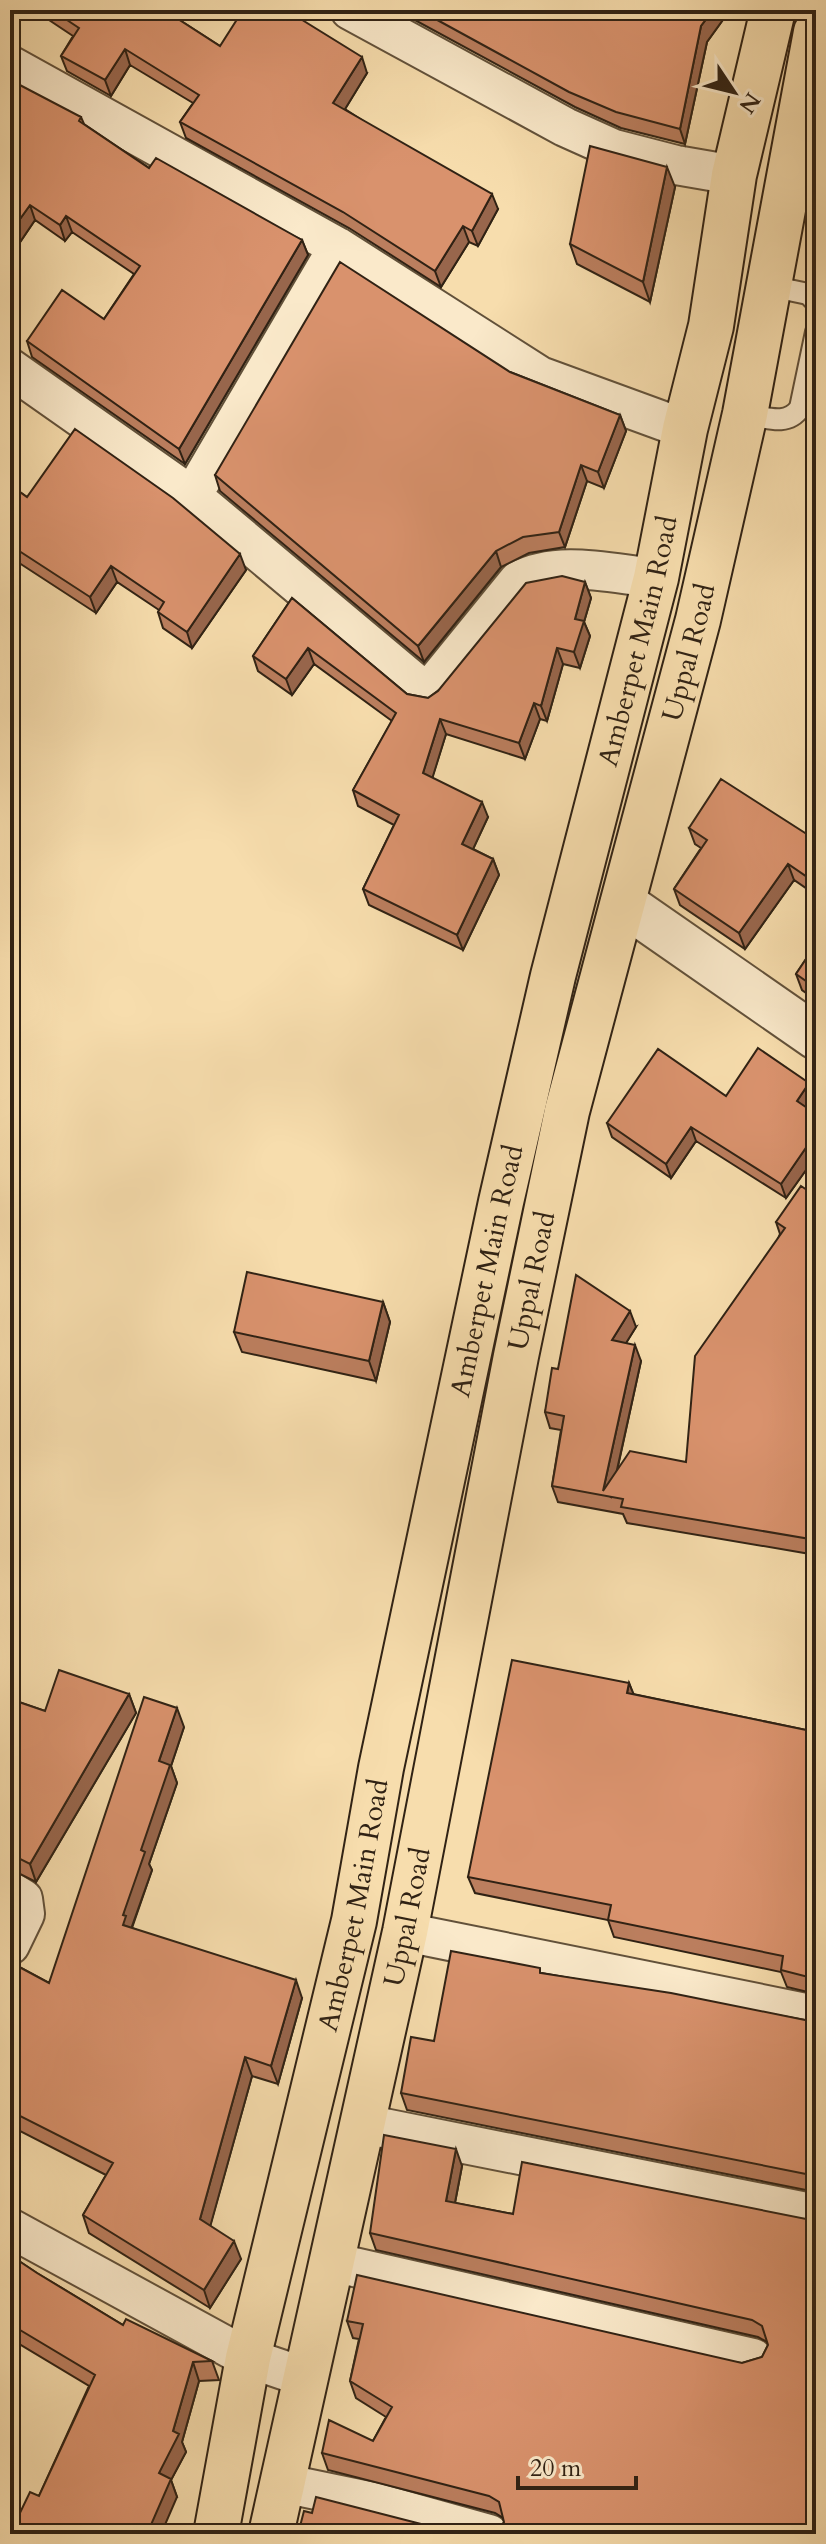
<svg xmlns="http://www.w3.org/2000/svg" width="826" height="2544" font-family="Cardo,serif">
  <rect width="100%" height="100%" fill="#f7ddad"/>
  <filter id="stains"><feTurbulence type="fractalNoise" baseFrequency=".0025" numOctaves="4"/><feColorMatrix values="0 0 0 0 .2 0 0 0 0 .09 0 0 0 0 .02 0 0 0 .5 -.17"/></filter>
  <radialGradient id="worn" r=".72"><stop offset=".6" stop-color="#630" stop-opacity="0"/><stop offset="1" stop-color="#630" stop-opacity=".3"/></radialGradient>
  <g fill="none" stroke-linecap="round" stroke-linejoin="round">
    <g stroke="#62513a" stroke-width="24">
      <path id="service" d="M770,286L808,294L816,302
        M745,414C765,417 787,427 800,408L816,332"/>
    </g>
    <g stroke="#62513a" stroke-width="42">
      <path id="minor" d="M350,10L565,127L614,149L676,165L734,175
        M10,65L338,247L540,376L685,429
        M10,368L192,496L427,693L518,581C558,559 612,574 656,578
        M192,496L338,247
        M10,1891L23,1899L25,1914L10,1945
        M405,1932L816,2015
        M364,2124L816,2214
        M10,2228L248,2358L304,2377
        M332,2262L753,2358
        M282,2483L374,2502L489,2534"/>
    </g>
    <g stroke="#62513a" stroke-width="48">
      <path id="tertiary" d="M623,903L816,1037"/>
    </g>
    <g stroke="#302214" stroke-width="48">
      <g id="trunk">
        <path id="s1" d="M216,2534L248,2358L354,1921L381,1768L501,1202L553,976L656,578L685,429L711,326L734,175L773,10"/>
        <path id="s2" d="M271,2534L405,1932L516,1356L567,1111L698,620L745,414L816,32"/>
      </g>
    </g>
    <use href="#service" stroke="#fae9ca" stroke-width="20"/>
    <use href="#minor" stroke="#fae9ca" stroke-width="38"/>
    <use href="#tertiary" stroke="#fae9ca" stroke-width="44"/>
    <use href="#trunk" stroke="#f7ddad" stroke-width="44"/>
  </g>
  <path fill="#bb7e5e" stroke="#302214" stroke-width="2" d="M34,10H164L220,46L367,73L345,109L498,209L478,246L469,242L441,287L349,228L186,138L180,122L193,103L130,65L111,96L67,71L61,56L73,36Z
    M408,10H730L707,42L685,144L621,128L575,107L411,18Z
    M10,92L81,117L84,124L149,168L302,240L308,255L185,464L32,357L27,341L104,319L134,274L72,232L65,241L35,220L10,257Z
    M675,187L650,302L577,264L570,244Z
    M816,219V273H814L808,256Z
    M510,372L620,415L626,431L604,488L587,481L565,547L529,553L501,567L424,662L220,491L215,475Z
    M10,485L27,497L246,570L192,648L163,628L158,612L159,610L117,582L96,613L10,557Z
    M585,582L591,598L584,622L590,636L580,668L563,664L547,721L540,719L525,759L446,734L432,778L488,817L473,849L493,859L499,875L463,950L369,905L363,889L394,825L358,806L353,790L392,721L314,664L292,695L258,671L253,656L292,598L407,694L428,698Z
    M689,828L816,840V895L794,880L745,949L680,905L674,889L701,848L695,844Z
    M816,944V1000L802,990L796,974Z
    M726,1096L814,1097L807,1108L816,1114V1156L786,1198L696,1141L671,1178L612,1137L607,1123Z
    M816,1196V1555L627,1523L623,1514L558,1502L552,1486L561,1430L550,1428L545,1412L558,1369L636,1327L626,1343L641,1361L617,1471L686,1462L780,1234L776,1222Z
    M383,1302L390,1322L376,1381L242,1352L234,1332Z
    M629,1683L633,1694L816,1732V1994L787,1987L781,1972L614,1937L608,1920L475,1893L468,1877Z
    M129,1694L136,1713L36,1882L10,1869V1699L45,1711Z
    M184,1727L171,1766L177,1783L149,1864L152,1870L132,1928L302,1998L278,2084L252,2076L210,2226L241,2259L210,2308L89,2233L83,2215L106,2175L10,2126V1962L49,1983Z
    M542,1973L805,2020L816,2019V2192L407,2110L401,2093L434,2041Z
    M462,2166L455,2203L513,2214L806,2219L816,2534L498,2533L504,2522L503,2518L495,2513L328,2470L322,2453L373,2441L386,2417L356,2398L350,2381L359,2339L353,2338L347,2321L742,2363L762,2357L768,2345L767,2342L758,2337L376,2250L370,2233Z
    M10,2255L37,2273L123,2325L212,2361L219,2380L199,2381L182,2442L186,2452L171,2480L177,2497L17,2519L39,2496L89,2386L14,2341L10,2348Z"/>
  <path fill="#98664c" stroke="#302214" stroke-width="2" d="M713,10H730L707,42L685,144L680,129L701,26Z
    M125,49L130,65L111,96L105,80Z
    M362,57L367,73L339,119L333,103Z
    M667,167L675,187L650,302L643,282Z
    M492,194L498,209L478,246L472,231Z
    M30,205L35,220L10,257V233Z
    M66,216L72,232L65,241L60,225Z
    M463,226L469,242L441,287L435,271Z
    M302,240L308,255L185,464L179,449Z
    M620,415L626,431L604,488L598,472Z
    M581,465L587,481L565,547L559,532Z
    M496,551L501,567L424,662L418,646Z
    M240,554L246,570L192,648L187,632Z
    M111,566L117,582L96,613L90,597Z
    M585,582L591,598L584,622L590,636L580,668L574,652L575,619Z
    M308,648L314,664L292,695L286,679Z
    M557,648L563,664L547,721L541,706Z
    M534,703L540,719L525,759L519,743Z
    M440,719L446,734L429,789L423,773Z
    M482,802L488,817L468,860L462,844Z
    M493,859L499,875L463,950L457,935Z
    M788,864L794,880L745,949L739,933Z
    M809,1083L814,1097L802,1116L797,1101Z
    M691,1127L696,1141L671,1178L666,1164Z
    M816,1133V1156L786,1198L781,1184Z
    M383,1302L390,1322L376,1381L369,1361Z
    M630,1311L636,1327L618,1356L612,1340Z
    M635,1345L641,1361L611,1497L603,1491Z
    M629,1683L636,1700L627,1693Z
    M129,1694L136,1713L36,1882L30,1864Z
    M177,1708L184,1727L171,1766L177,1783L149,1864L152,1870L131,1929L123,1925V1915L159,1761Z
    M296,1980L302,1998L278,2084L271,2066Z
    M245,2057L252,2076L207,2238L200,2219Z
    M456,2149L462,2166L452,2218L446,2201Z
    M234,2241L241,2259L210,2308L204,2290Z
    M10,2330L14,2341L10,2348Z
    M193,2362L199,2381L182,2442L186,2452L171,2480L177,2497L161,2534H147L159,2473L173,2431Z"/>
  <path fill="#d9926d" stroke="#302214" stroke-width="2" d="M52,10H164L220,46L243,10H286L362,57L333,103L492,194L472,231L463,226L435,271L343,212L180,122L199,95L125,49L105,80L61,56L79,28Z
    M419,10H713L701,26L680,129L616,112L569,92Z
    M16,83L81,117L79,121L149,168L156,158L302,240L179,449L27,341L62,290L104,319L140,266L66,216L60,225L30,205L10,233V92Z
    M590,146L667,167L643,282L570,244Z
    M816,219V258L808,256Z
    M340,262L510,372L620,415L598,472L581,465L559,532L523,537L496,551L418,646L215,475Z
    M816,381V400L812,399Z
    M75,429L173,498L240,554L187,632L158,612L164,602L111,566L90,597L10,545V485L27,497Z
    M562,576L585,582L575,619L584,621L574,652L557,648L541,706L534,703L519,743L440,719L423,773L482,802L462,844L493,859L457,935L363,889L399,815L353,790L396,713L308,648L286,679L253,656L292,598L407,694L428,698L438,691L526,583Z
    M721,779L816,840V883L788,864L739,933L674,889L707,840L689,828Z
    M816,944V988L796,974Z
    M758,1048L809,1083L797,1101L816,1114V1133L781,1184L691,1127L666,1164L607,1123L658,1049L726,1096Z
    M801,1186L816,1196V1540L621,1507L623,1499L552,1486L564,1416L545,1412L552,1368L558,1369L576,1275L630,1311L612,1340L635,1345L603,1491L630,1451L686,1462L695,1356L785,1228L776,1222Z
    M247,1272L383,1302L369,1361L234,1332Z
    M512,1660L629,1683L627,1693L816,1732V1979L781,1970L783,1956L608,1920L611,1905L468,1877Z
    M59,1670L129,1694L30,1864L10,1854V1780L15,1766L10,1765V1699L45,1711Z
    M144,1697L177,1708L159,1761L170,1765L141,1850L145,1852L123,1915L126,1916L123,1925L296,1980L271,2066L245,2057L200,2219L234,2241L204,2290L83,2215L113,2163L10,2111V1962L49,1983Z
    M451,1951L540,1968V1973L671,1993L805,2020L816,2019V2176L401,2093L411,2037L434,2041Z
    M384,2135L456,2149L446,2201L513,2214L522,2162L806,2219L816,2215V2534H495L498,2533L504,2522L499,2502L489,2496L322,2453L329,2420L373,2441L392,2407L350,2381L363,2324L347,2321L357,2275L742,2363L762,2357L768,2345L762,2326L752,2320L370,2233Z
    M10,2255L37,2273L123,2325L126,2319L212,2361L193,2362L173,2431L179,2434L159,2473L171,2479L147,2534H10V2515L17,2519L30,2492L39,2496L95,2375L10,2324Z
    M316,2497L460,2534H298L304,2511L312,2513Z"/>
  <g text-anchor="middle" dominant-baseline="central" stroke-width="8" stroke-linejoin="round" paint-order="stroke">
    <g font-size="28" fill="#302214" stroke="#fae9ca">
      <text stroke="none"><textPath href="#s1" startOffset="1940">Amberpet Main Road</textPath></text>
      <text stroke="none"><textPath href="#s2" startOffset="1928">Uppal Road</textPath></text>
      <text stroke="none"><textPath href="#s1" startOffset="1292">Amberpet Main Road</textPath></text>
      <text stroke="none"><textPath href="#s2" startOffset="1280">Uppal Road</textPath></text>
      <text stroke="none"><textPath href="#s1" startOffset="644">Amberpet Main Road</textPath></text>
      <text stroke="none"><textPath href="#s2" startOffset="632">Uppal Road</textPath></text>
    </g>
  </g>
  <rect width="826" height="2544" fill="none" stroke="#f7ddad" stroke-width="40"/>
  <rect x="12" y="12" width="802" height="2520" fill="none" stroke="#302214" stroke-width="4"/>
  <rect x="20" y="20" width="786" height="2504" fill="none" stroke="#302214" stroke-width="2"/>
  <g transform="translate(734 92) rotate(125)" stroke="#fae9ca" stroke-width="6" paint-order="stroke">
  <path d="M0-6L14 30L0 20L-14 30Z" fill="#302214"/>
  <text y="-12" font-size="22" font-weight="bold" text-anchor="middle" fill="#302214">N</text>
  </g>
  <path d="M518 2476v12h118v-12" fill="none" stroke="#302214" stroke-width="4"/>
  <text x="530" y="2476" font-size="24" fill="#302214" stroke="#fae9ca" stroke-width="6" paint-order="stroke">20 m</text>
  <rect width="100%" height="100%" filter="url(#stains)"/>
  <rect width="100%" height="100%" fill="url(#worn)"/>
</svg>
